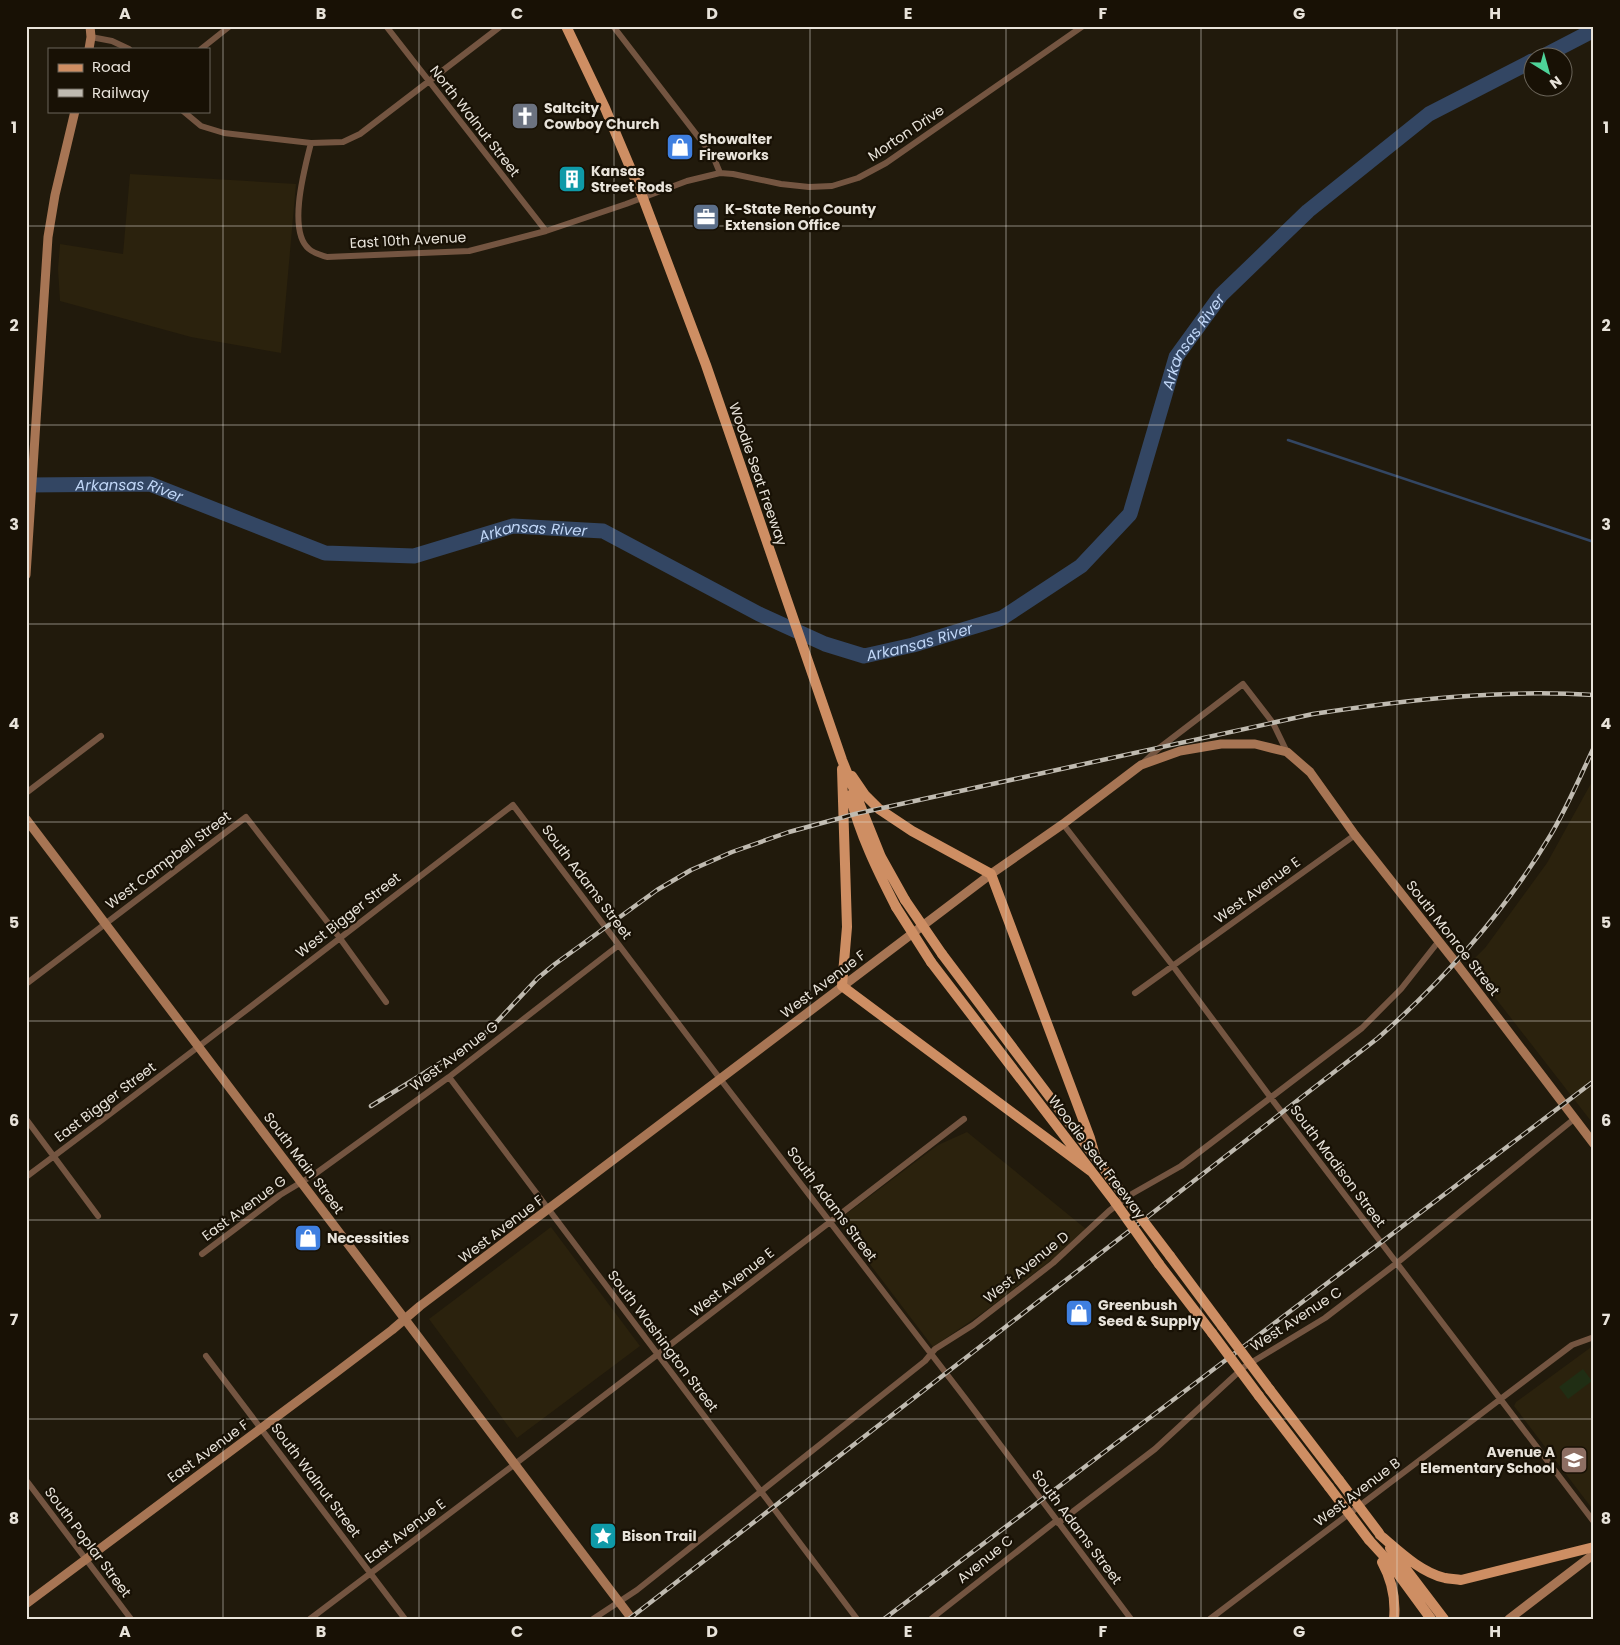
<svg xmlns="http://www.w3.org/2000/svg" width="1620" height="1645" font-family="Poppins,sans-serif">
  <rect width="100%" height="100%" fill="#211a0c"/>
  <path fill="#2b220d" d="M130,174L296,184L281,353L191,337L60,301L58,269L60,244L123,254Z
    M1594,778V1125L1469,964L1485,948L1547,863Z
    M967,1132L1086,1229L1058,1255L981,1314L933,1347L837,1221L938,1145Z
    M551,1227L640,1346L517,1438L429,1319Z
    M1594,1345V1511L1514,1406L1516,1402L1523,1397Z"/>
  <path fill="#202e14" d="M1583,1369L1592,1381L1568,1399L1559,1387Z"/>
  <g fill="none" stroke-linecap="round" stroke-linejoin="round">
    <path stroke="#334663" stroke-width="2.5" d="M1288,440L1594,542"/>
    <g stroke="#334663" stroke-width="15">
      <path d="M1540,58L1594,30"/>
      <path id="s1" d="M26,485L150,484L325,553L414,556L513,526L603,531L759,614L825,644L864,656L913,645L1002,618L1081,566L1130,514L1176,357L1221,295L1308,211L1429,114L1532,61"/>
    </g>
    <path stroke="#745541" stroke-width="6" d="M386,26L546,231
      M613,26L713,156L720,173
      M91,37L112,41L129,49
      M201,49L230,26
      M183,111L201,126L224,133L311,143L343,142L360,134L501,26
      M311,143C305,167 287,231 309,249C313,253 321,255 327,257L469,251L546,231L626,204L687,181L720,173L733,174L781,184L809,187L832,186L858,178L886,163L1083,26
      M1143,763L1158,749L1243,684L1273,723L1287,752
      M26,793L101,736
      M1063,824L1173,966L1271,1098L1594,1522
      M26,984L246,817L339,937L386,1002
      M1135,993L1355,835
      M449,1077L857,1619
      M26,1119L98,1216
      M26,1177C190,1055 351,929 513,805L721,1080L965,1398L1131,1619
      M202,1254L280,1195L315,1174L449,1077L619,945
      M206,1356L405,1619
      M26,1480L131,1619
      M1058,1523L1155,1449L1244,1367L1325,1318L1397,1263L1574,1119
      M310,1619L515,1464L964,1119
      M593,1619L637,1590L925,1361L935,1349L973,1325L1053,1263L1109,1211L1130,1195L1181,1166L1362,1028L1401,989L1438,942
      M931,1619L1056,1521
      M1210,1619L1572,1345L1594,1337"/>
    <path stroke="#a77554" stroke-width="9" d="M89,49L91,37L90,26
      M26,575L48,237L55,195L75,111
      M26,819L632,1619
      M26,1604L338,1371L392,1330L420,1306L991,874L1063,824L1141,765L1180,751L1221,744H1255L1287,752L1310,772L1355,835L1456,963L1594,1144
      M1509,1619L1594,1554"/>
    <path stroke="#ce8e63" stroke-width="10" d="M566,26L605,108L643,198L706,365L842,760L881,857L905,900
      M842,769L847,927L842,986L1092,1172
      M852,776L865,795L879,809L912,831L991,874L1090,1138L1096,1159
      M850,795C860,835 877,870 896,907
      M942,954L1110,1177
      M931,962L1115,1202
      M1170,1256L1222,1326
      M1159,1264L1212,1333
      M1270,1390L1339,1480
      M1259,1396L1329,1487
      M1380,1535C1399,1551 1420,1572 1445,1578C1450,1579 1456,1579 1461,1580L1594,1547
      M1369,1540L1390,1563L1431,1619
      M1390,1548L1444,1619
      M1382,1562C1392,1580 1396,1598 1394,1619"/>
    <g stroke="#bfbab0" stroke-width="4.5">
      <path id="rail" d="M371,1106L476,1041L490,1029L538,978L555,964L657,890L691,870L732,852L789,832L855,814L1313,714C1406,700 1499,689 1594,695
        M629,1619L1378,1038C1445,979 1504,913 1550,836C1567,808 1580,777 1594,747
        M884,1619L1594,1081"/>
    </g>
    <use href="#rail" stroke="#181105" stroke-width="2.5" stroke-dasharray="8" stroke-linecap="butt"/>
    <path stroke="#ce8e63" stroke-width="10" d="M905,900L942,954
      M896,907L931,962
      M1110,1177L1170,1256
      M1115,1202L1159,1264
      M1222,1326L1270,1390
      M1212,1333L1259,1396
      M1339,1480L1379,1533
      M1329,1487L1369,1540"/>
  </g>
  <path fill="none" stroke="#e8e3da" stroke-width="1" stroke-opacity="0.55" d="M223,26V1619M419,26V1619M614,26V1619M810,26V1619M1006,26V1619M1201,26V1619M1397,26V1619M26,226H1594M26,425H1594M26,624H1594M26,822H1594M26,1021H1594M26,1220H1594M26,1419H1594"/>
  <defs>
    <g id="church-square" transform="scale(1.4375)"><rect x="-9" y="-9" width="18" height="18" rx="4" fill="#6b7280" stroke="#181105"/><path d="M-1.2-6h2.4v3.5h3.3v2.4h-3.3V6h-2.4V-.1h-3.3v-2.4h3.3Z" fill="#fff"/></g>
    <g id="shop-square" transform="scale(1.4375)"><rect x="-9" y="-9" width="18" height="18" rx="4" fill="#3f7fe0" stroke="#181105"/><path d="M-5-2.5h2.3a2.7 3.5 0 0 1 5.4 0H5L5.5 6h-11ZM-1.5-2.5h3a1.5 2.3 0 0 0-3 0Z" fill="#fff"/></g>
    <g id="building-square" transform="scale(1.4375)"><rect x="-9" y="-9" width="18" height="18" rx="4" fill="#0f9aa8" stroke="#181105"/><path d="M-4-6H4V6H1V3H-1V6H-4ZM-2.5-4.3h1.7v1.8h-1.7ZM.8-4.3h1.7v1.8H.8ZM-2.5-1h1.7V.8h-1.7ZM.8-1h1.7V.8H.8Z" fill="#fff"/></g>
    <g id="office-square" transform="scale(1.4375)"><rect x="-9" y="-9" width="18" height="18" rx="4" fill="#5c6f8a" stroke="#181105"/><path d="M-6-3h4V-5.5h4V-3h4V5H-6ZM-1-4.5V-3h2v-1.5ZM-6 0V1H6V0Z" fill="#fff"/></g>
    <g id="school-square" transform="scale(1.4375)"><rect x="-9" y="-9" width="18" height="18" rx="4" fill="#8d6e63" stroke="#181105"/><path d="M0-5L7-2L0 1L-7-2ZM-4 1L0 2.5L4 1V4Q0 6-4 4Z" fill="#fff"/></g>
    <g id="sight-square" transform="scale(1.4375)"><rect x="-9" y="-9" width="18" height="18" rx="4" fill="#0f9aa8" stroke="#181105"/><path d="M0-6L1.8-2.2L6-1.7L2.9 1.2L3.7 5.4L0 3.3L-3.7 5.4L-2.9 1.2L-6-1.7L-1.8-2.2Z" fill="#fff"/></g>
  </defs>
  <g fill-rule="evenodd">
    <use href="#church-square" x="525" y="116"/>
    <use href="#shop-square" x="680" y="147"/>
    <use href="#building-square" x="572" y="179"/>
    <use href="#office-square" x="706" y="217"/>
    <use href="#shop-square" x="308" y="1238"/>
    <use href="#shop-square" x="1079" y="1313"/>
    <use href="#school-square" x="1574" y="1460"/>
    <use href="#sight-square" x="603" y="1536"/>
  </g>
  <g text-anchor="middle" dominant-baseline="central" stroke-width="4.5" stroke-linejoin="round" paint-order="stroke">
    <g font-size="14" font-weight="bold" fill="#e8e3da" stroke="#181105" text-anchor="start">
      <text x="544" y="108">Saltcity<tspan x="544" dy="16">Cowboy Church</tspan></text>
      <text x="699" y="139">Showalter<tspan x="699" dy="16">Fireworks</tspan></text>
      <text x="591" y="171">Kansas<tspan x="591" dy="16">Street Rods</tspan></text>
      <text x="725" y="209">K-State Reno County<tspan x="725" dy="16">Extension Office</tspan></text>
      <text x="327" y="1238">Necessities</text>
      <text x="1098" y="1305">Greenbush<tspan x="1098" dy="16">Seed &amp; Supply</tspan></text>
      <text x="1555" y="1452" text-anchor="end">Avenue A<tspan x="1555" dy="16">Elementary School</tspan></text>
      <text x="622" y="1536">Bison Trail</text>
    </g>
    <g font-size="14" fill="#e8e3da" stroke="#181105">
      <text transform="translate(475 121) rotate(52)">North Walnut Street</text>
      <text transform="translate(906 133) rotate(-34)">Morton Drive</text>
      <text transform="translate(408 240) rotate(-3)">East 10th Avenue</text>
      <text transform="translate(758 474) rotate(71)">Woodie Seat Freeway</text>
      <text transform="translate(168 860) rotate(-37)">West Campbell Street</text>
      <text transform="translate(587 882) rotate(53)">South Adams Street</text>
      <text transform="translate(1257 890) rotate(-36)">West Avenue E</text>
      <text transform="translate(348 915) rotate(-38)">West Bigger Street</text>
      <text transform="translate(1453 938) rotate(52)">South Monroe Street</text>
      <text transform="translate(823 984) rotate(-37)">West Avenue F</text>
      <text transform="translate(454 1056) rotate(-37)">West Avenue G</text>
      <text transform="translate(105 1102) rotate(-37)">East Bigger Street</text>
      <text transform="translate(1097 1157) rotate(53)">Woodie Seat Freeway</text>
      <text transform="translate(304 1163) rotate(53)">South Main Street</text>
      <text transform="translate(1338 1166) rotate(53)">South Madison Street</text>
      <text transform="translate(832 1204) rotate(53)">South Adams Street</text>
      <text transform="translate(244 1208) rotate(-36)">East Avenue G</text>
      <text transform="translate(501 1229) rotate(-37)">West Avenue F</text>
      <text transform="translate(1026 1267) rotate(-39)">West Avenue D</text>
      <text transform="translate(732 1282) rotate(-38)">West Avenue E</text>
      <text transform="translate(1296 1319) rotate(-33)">West Avenue C</text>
      <text transform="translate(663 1341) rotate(53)">South Washington Street</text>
      <text transform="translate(208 1451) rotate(-36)">East Avenue F</text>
      <text transform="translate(316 1480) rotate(53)">South Walnut Street</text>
      <text transform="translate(1357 1492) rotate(-37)">West Avenue B</text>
      <text transform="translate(1077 1527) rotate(53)">South Adams Street</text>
      <text transform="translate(405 1531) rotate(-37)">East Avenue E</text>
      <text transform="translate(88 1542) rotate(53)">South Poplar Street</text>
      <text transform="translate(985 1559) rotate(-39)">Avenue C</text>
    </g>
    <g font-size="15" font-style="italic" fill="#c0d6f6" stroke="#181105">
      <text stroke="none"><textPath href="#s1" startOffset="1379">Arkansas River</textPath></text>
      <text stroke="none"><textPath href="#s1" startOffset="104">Arkansas River</textPath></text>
      <text stroke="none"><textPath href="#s1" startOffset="524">Arkansas River</textPath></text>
      <text stroke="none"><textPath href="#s1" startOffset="942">Arkansas River</textPath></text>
    </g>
  </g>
  <rect width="1620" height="1645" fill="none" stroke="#181105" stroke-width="55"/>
  <rect x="48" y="48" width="162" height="65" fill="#181105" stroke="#6b655a"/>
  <rect x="58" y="64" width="25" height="8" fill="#ce8e63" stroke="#6b655a"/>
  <text x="92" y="72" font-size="15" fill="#e8e3da">Road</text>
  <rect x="58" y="89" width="25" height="8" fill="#bfbab0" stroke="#6b655a"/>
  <text x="92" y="98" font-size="15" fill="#e8e3da">Railway</text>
  <g transform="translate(1548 72) rotate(143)"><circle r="24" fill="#181105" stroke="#6b655a"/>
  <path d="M0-4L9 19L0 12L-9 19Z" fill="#4ed399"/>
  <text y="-8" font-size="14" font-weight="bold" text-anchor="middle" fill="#e8e3da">N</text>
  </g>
  <rect x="28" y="28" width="1564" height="1590" fill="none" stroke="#e8e3da" stroke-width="2"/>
  <g font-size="16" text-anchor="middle" font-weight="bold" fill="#e8e3da">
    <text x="125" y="19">A</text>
    <text x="321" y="19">B</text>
    <text x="517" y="19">C</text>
    <text x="712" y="19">D</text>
    <text x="908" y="19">E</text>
    <text x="1103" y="19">F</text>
    <text x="1299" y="19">G</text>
    <text x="1495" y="19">H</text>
    <text x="14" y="133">1</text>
    <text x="1606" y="133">1</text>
    <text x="14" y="331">2</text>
    <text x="1606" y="331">2</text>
    <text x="14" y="530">3</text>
    <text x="1606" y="530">3</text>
    <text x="14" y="729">4</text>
    <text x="1606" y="729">4</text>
    <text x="14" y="928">5</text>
    <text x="1606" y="928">5</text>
    <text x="14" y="1126">6</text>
    <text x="1606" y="1126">6</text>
    <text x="14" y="1325">7</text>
    <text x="1606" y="1325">7</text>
    <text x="14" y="1524">8</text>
    <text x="1606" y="1524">8</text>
    <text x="125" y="1637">A</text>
    <text x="321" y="1637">B</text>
    <text x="517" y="1637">C</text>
    <text x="712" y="1637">D</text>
    <text x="908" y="1637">E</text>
    <text x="1103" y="1637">F</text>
    <text x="1299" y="1637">G</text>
    <text x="1495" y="1637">H</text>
  </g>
</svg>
